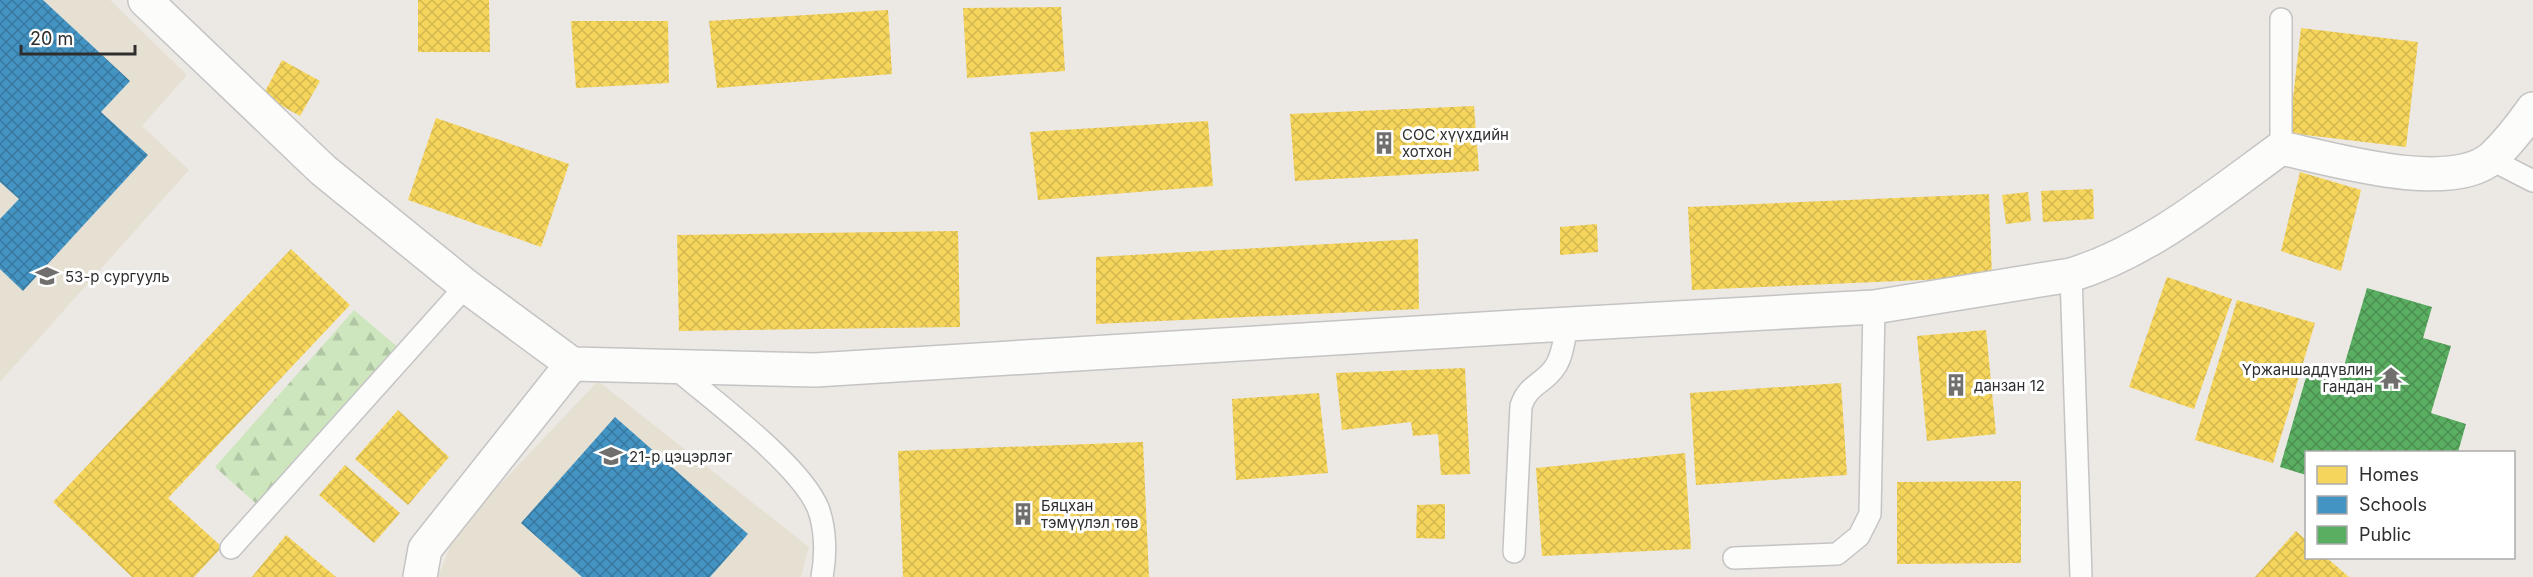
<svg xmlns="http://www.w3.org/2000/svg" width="2533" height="577" font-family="Inter,sans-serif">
  <defs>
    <pattern id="forest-firs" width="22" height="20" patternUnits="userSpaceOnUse" patternTransform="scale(1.5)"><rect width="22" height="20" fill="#cee6be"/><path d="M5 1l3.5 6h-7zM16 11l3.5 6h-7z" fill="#b1c6a4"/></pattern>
    <pattern id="homes-cross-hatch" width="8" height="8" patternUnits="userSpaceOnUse" patternTransform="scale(1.5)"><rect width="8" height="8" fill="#f6d55c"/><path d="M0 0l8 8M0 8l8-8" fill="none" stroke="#d3b750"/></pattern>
    <pattern id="schools-cross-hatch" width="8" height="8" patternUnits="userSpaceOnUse" patternTransform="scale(1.5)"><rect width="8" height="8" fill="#4393c3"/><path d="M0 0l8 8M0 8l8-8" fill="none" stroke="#38789f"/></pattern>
    <pattern id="public-cross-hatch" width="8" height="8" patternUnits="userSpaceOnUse" patternTransform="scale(1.5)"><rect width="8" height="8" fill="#5aae61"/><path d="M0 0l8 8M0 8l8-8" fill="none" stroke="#4b8e50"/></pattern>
  </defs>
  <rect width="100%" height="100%" fill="#ece8e4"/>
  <path fill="#e6e0d3" d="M0,0H110L187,75L142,126L189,170L0,382Z
    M598,381L809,547L801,577H438L456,531Z"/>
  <path fill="url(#forest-firs)" d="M354,310L400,349L260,507L215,467Z"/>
  <path fill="url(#homes-cross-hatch)" d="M418,0H489L490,52H418Z
    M1061,7L1065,71L967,78L963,8Z
    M888,10L892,74L717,88L709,21Z
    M571,21H668L669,83L576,88Z
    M2301,28L2418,42L2406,147L2289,133Z
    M282,60L320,81L300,116L263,95Z
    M1474,106L1479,171L1295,181L1290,114Z
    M436,118L569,164L541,247L408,200Z
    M1208,121L1213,186L1038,200L1030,132Z
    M2300,172L2361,190L2341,271L2281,251Z
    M2093,189L2094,219L2043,222L2041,191Z
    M2028,192L2031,221L2006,224L2002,195Z
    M1989,194L1992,277L1692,290L1688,207Z
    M1597,224L1598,252L1560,255V227Z
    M958,231L960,327L679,331L677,235Z
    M1418,239L1419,309L1096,324V257Z
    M291,249L350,305L168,498L222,547L194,577H132L53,502Z
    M2167,277L2232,299L2194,409L2129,387Z
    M2237,300L2315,323L2273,463L2195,440Z
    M1986,330L1996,434L1927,441L1917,336Z
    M1465,368L1470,474L1441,475L1438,434L1413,436L1411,422L1342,430L1336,373Z
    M1841,383L1847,475L1696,485L1690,393Z
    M1319,393L1328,473L1236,480L1232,399Z
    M398,410L449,457L408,505L355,459Z
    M1143,442L1149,577H903L898,451Z
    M1685,453L1691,549L1542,556L1536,468Z
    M345,465L400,513L374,543L319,495Z
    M2021,481V563L1897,564V482Z
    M1445,504V539L1416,538L1417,505Z
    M2296,531L2306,540V558H2327L2349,577H2255Z
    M286,535L336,577H252Z"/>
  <path fill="url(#schools-cross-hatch)" d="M0,0H43L130,81L101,112L148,155L23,291L0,269V219L19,199L0,182Z
    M615,417L748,534L710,577H582L521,523Z"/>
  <path fill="url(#public-cross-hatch)" d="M2367,288L2432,307L2423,338L2451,346L2431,413L2466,424L2458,452H2306V475L2280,467L2307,374L2339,383Z"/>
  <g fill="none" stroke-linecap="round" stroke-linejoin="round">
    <g stroke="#c5c4c5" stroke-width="24">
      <path id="service" d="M2281,148V19
        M2490,159L2533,181
        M2071,275L2081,577
        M674,367C712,400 800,464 818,508C826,529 826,556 822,577
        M231,548L466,286
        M1514,552L1521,406C1528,384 1544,384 1555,367C1563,356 1564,337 1568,324
        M1734,558L1837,554L1859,536L1870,514L1874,307"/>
    </g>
    <g stroke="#c5c4c5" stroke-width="36">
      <path id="minor" d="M145,0L323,170L466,286L572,364
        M420,577L425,549L572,364L815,370L1515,327L1874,307L2071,275C2149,251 2215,196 2281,148C2332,159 2449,194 2492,158C2507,144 2521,126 2533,109"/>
    </g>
    <use href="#service" stroke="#fcfcfb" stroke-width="21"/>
    <use href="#minor" stroke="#fcfcfb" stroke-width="33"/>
  </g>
  <defs>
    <g id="building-bare" transform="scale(1.8)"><path d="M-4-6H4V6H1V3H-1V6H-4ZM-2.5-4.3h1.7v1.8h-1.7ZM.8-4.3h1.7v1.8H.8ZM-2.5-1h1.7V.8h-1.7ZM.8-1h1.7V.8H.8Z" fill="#706f6e" stroke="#fff" stroke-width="2.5" paint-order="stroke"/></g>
    <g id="school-bare" transform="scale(1.8)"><path d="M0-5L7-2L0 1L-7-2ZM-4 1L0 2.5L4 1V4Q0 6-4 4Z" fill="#706f6e" stroke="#fff" stroke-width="2.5" paint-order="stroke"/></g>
    <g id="temple-bare" transform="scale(1.8)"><path d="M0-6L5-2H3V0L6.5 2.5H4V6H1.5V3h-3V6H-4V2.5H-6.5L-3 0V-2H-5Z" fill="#706f6e" stroke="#fff" stroke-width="2.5" paint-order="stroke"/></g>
  </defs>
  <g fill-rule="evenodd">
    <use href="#building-bare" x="1384" y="143"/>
    <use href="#school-bare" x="47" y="276"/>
    <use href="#temple-bare" x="2391" y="378"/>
    <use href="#building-bare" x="1956" y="385"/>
    <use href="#school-bare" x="611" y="456"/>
    <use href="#building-bare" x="1023" y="514"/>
  </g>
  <g text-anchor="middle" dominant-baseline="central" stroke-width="6" stroke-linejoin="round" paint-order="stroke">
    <g font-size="15" fill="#2e2e2e" stroke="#fff" text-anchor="start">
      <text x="1402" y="134">СОС хүүхдийн<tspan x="1402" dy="17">хотхон</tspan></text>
      <text x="65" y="276">53-р сургууль</text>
      <text x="2373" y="369" text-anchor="end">Yржаншаддүвлин<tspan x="2373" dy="17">гандан</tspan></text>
      <text x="1974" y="385">данзан 12</text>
      <text x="629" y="456">21-р цэцэрлэг</text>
      <text x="1041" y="505">Бяцхан<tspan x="1041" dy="17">тэмүүлэл төв</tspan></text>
    </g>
  </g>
  <rect x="2305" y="451" width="210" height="108" fill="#ffffff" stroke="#ababab" stroke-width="1.5"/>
  <rect x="2317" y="466" width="30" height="18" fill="#f6d55c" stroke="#ababab" stroke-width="1.5"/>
  <text x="2359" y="481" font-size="18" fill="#2e2e2e">Homes</text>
  <rect x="2317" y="496" width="30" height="18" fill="#4393c3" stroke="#ababab" stroke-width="1.5"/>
  <text x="2359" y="511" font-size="18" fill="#2e2e2e">Schools</text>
  <rect x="2317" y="526" width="30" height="18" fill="#5aae61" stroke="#ababab" stroke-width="1.5"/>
  <text x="2359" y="541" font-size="18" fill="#2e2e2e">Public</text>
  <path d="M21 45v9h114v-9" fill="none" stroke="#2e2e2e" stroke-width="3"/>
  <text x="30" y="45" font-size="18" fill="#2e2e2e" stroke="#ffffff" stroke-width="4.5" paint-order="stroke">20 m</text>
</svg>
